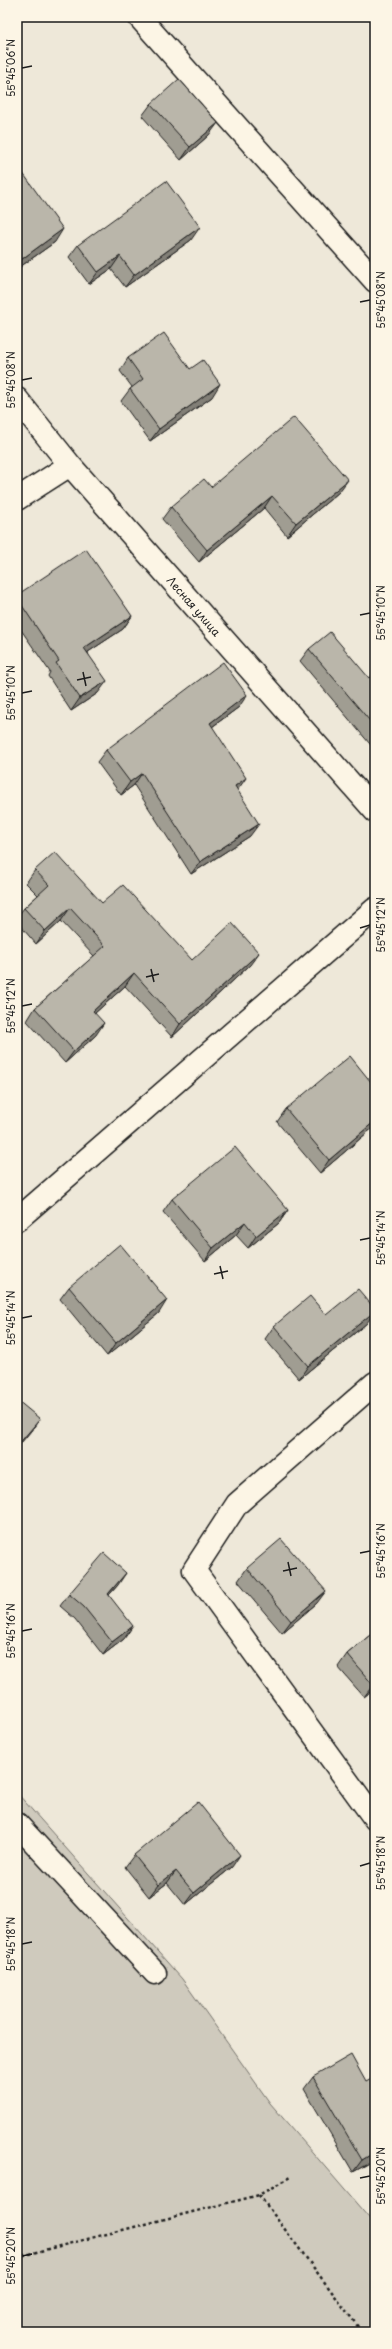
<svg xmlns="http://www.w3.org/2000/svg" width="392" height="2349" font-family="'Playpen Sans',sans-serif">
  <rect width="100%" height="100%" fill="#eee8d9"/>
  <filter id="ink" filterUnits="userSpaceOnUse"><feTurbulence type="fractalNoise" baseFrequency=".025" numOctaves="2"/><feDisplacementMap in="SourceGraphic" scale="8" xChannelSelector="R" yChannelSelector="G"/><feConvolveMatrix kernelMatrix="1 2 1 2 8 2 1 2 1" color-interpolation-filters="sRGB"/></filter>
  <g filter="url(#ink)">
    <path fill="#cfcabd" stroke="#76736c" d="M17,1793L182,1979L270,2103L375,2225V2332H17Z"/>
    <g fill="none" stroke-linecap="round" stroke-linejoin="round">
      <g stroke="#1c1c1c" stroke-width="25">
        <path id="minor" d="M139,17L375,281
          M17,399L70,465L375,811
          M17,499L70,465
          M17,1220L375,909
          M375,1383L237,1504L194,1570L375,1819
          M17,1824L155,1973"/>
      </g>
      <path stroke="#1c1c1c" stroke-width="2.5" stroke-dasharray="3 3" stroke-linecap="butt" d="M259,2195L362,2332
        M17,2257L259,2195L292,2176"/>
      <use href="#minor" stroke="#fcf5e5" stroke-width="22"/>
    </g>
    <path fill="#a09d92" stroke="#1c1c1c" d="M151,104L209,135L181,160L142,116Z
      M17,165L55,242L17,269Z
      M191,240L125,287L111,269L89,284L69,257L78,245Z
      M128,358L190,369L212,397L150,441L121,401L130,389L132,387L120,371Z
      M211,487L339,492L287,536L264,508L199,562L162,519L171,507Z
      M17,595L132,616L123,629L88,652L98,693L71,711L48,676L50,672L17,624Z
      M309,649L369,678L375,673V750L300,661Z
      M239,707L212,727L238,790L250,836L191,874L134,785L121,795L97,762L106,750Z
      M35,870L102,903L192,960L250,965L172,1037L125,986L95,1013L96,1035L65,1063L27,1021L35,1008L94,956L61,921L36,944L17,922V917L24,908L38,895L26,883Z
      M286,1109L375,1126L320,1173L277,1122Z
      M172,1199L288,1210L279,1223L248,1248L236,1235L205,1261L163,1212Z
      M69,1287L159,1313L107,1356L60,1299Z
      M326,1315L367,1323L299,1379L265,1339L274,1326Z
      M247,1568L317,1603L282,1633L238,1581Z
      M118,1585L109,1595L124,1639L103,1655L75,1619L60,1606L69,1594Z
      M375,1631V1688L364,1697L338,1667L347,1654Z
      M134,1855L232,1867L185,1905L167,1883L149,1897L125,1867Z
      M313,2077L366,2082L375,2160L353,2172L304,2089Z"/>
    <path fill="#827f77" stroke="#1c1c1c" d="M218,123L209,135L181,160L190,147Z
      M200,227L191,240L125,287L134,275Z
      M63,229L55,242L17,269V266L22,259Z
      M120,256L111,269L89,284L98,272Z
      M220,384L212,397L150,441L159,429Z
      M348,480L339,492L287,536L296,523Z
      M272,496L264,508L199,562L207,550Z
      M132,616L123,629L76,660L84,648Z
      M107,681L98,693L71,711L80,698Z
      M247,695L239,707L201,735L210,723Z
      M142,773L134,785L121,795L130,782Z
      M246,778L237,791L235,786Z
      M259,824L250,836L191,874L200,862Z
      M70,908L61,921L36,944L45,931Z
      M259,953L250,965L172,1037L180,1024Z
      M134,973L125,986L84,1023L93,1011Z
      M104,1023L96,1035L65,1063L74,1051Z
      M375,1121V1126L320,1173L329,1160Z
      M288,1210L279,1223L248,1248L256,1236Z
      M245,1222L236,1235L205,1261L213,1248Z
      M167,1300L159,1313L107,1356L116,1343Z
      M375,1311L367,1323L299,1379L308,1366Z
      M40,1419L31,1431L17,1448V1446Z
      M126,1573L118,1585L99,1606L108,1594Z
      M326,1591L317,1603L282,1633L291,1621Z
      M133,1626L124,1639L103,1655L112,1642Z
      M375,1683V1688L364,1697L373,1685Z
      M240,1855L232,1867L185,1905L194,1893Z
      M176,1871L167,1883L149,1897L158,1885Z
      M375,2152V2160L353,2172L362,2160Z"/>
    <path fill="#bab6aa" stroke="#1c1c1c" d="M179,79L218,123L190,147L151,104Z
      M17,165L63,229L22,259L17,252Z
      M166,181L200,227L134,275L120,256L98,272L78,245Z
      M164,333L190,369L203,360L220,384L159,429L130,389L143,379L128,358Z
      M294,417L348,480L296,523L272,496L207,550L171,507L204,479L211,487Z
      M86,549L132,616L84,648L107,681L80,698L56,663L59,661L17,598V595Z
      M330,632L369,678L375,673V727L309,649Z
      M223,662L247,695L210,723L246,778L235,786L259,824L200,862L142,773L130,782L106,750Z
      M55,852L102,903L123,885L192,960L232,923L259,953L180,1024L134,973L93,1011L104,1023L74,1051L35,1008L105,946L70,908L45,931L24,908L49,885L35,870Z
      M350,1056L375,1087V1121L329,1160L286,1109Z
      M235,1147L288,1210L256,1236L245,1222L213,1248L172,1199Z
      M120,1244L167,1300L116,1343L69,1287Z
      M358,1289L375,1309V1311L308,1366L274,1326L310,1296L326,1315Z
      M17,1400L40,1419L17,1446Z
      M281,1539L326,1591L291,1621L247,1568Z
      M104,1553L126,1573L108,1594L133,1626L112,1642L84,1607L69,1594Z
      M375,1631V1683L373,1685L347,1654Z
      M198,1802L240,1855L194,1893L176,1871L158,1885L134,1855Z
      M351,2055L366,2082L375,2077V2152L362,2160L313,2077Z"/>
  </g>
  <path fill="none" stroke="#1c1c1c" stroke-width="1.5" d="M22,68L32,66M360,302L370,300M22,380L32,378M360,615L370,613M83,672L86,686M77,680L91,677M22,693L32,691M360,928L370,925M151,969L154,982M146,977L159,974M22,1006L32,1004M360,1240L370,1238M220,1266L223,1279M214,1274L228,1271M22,1318L32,1316M360,1553L370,1551M288,1562L291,1576M283,1571L297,1568M22,1631L32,1629M360,1866L370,1863M22,1944L32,1942M360,2178L370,2176M22,2256L32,2254"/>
  <g text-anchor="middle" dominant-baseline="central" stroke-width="3" stroke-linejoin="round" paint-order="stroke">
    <g font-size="11" fill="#1c1c1c" stroke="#fcf5e5">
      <text transform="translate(194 606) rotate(49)">Лесная улица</text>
    </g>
  </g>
  <rect width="392" height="2349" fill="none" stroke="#fcf5e5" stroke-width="44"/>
  <rect x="22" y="22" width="348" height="2305" fill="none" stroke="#1c1c1c" stroke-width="1.5"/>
  <g font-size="10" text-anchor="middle" fill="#1c1c1c">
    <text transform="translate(11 68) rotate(-90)" y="4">55°45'06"N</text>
    <text transform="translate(381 300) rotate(-90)" y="4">55°45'08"N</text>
    <text transform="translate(11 380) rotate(-90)" y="4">55°45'08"N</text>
    <text transform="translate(381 613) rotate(-90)" y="4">55°45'10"N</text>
    <text transform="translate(11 693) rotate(-90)" y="4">55°45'10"N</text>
    <text transform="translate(381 925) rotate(-90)" y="4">55°45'12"N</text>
    <text transform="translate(11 1006) rotate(-90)" y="4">55°45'12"N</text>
    <text transform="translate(381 1238) rotate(-90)" y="4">55°45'14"N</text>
    <text transform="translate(11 1318) rotate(-90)" y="4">55°45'14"N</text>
    <text transform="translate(381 1551) rotate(-90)" y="4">55°45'16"N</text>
    <text transform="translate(11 1631) rotate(-90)" y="4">55°45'16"N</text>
    <text transform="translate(381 1863) rotate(-90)" y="4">55°45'18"N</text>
    <text transform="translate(11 1944) rotate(-90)" y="4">55°45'18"N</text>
    <text transform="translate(381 2176) rotate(-90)" y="4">55°45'20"N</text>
    <text transform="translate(11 2256) rotate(-90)" y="4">55°45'20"N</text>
  </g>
</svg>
